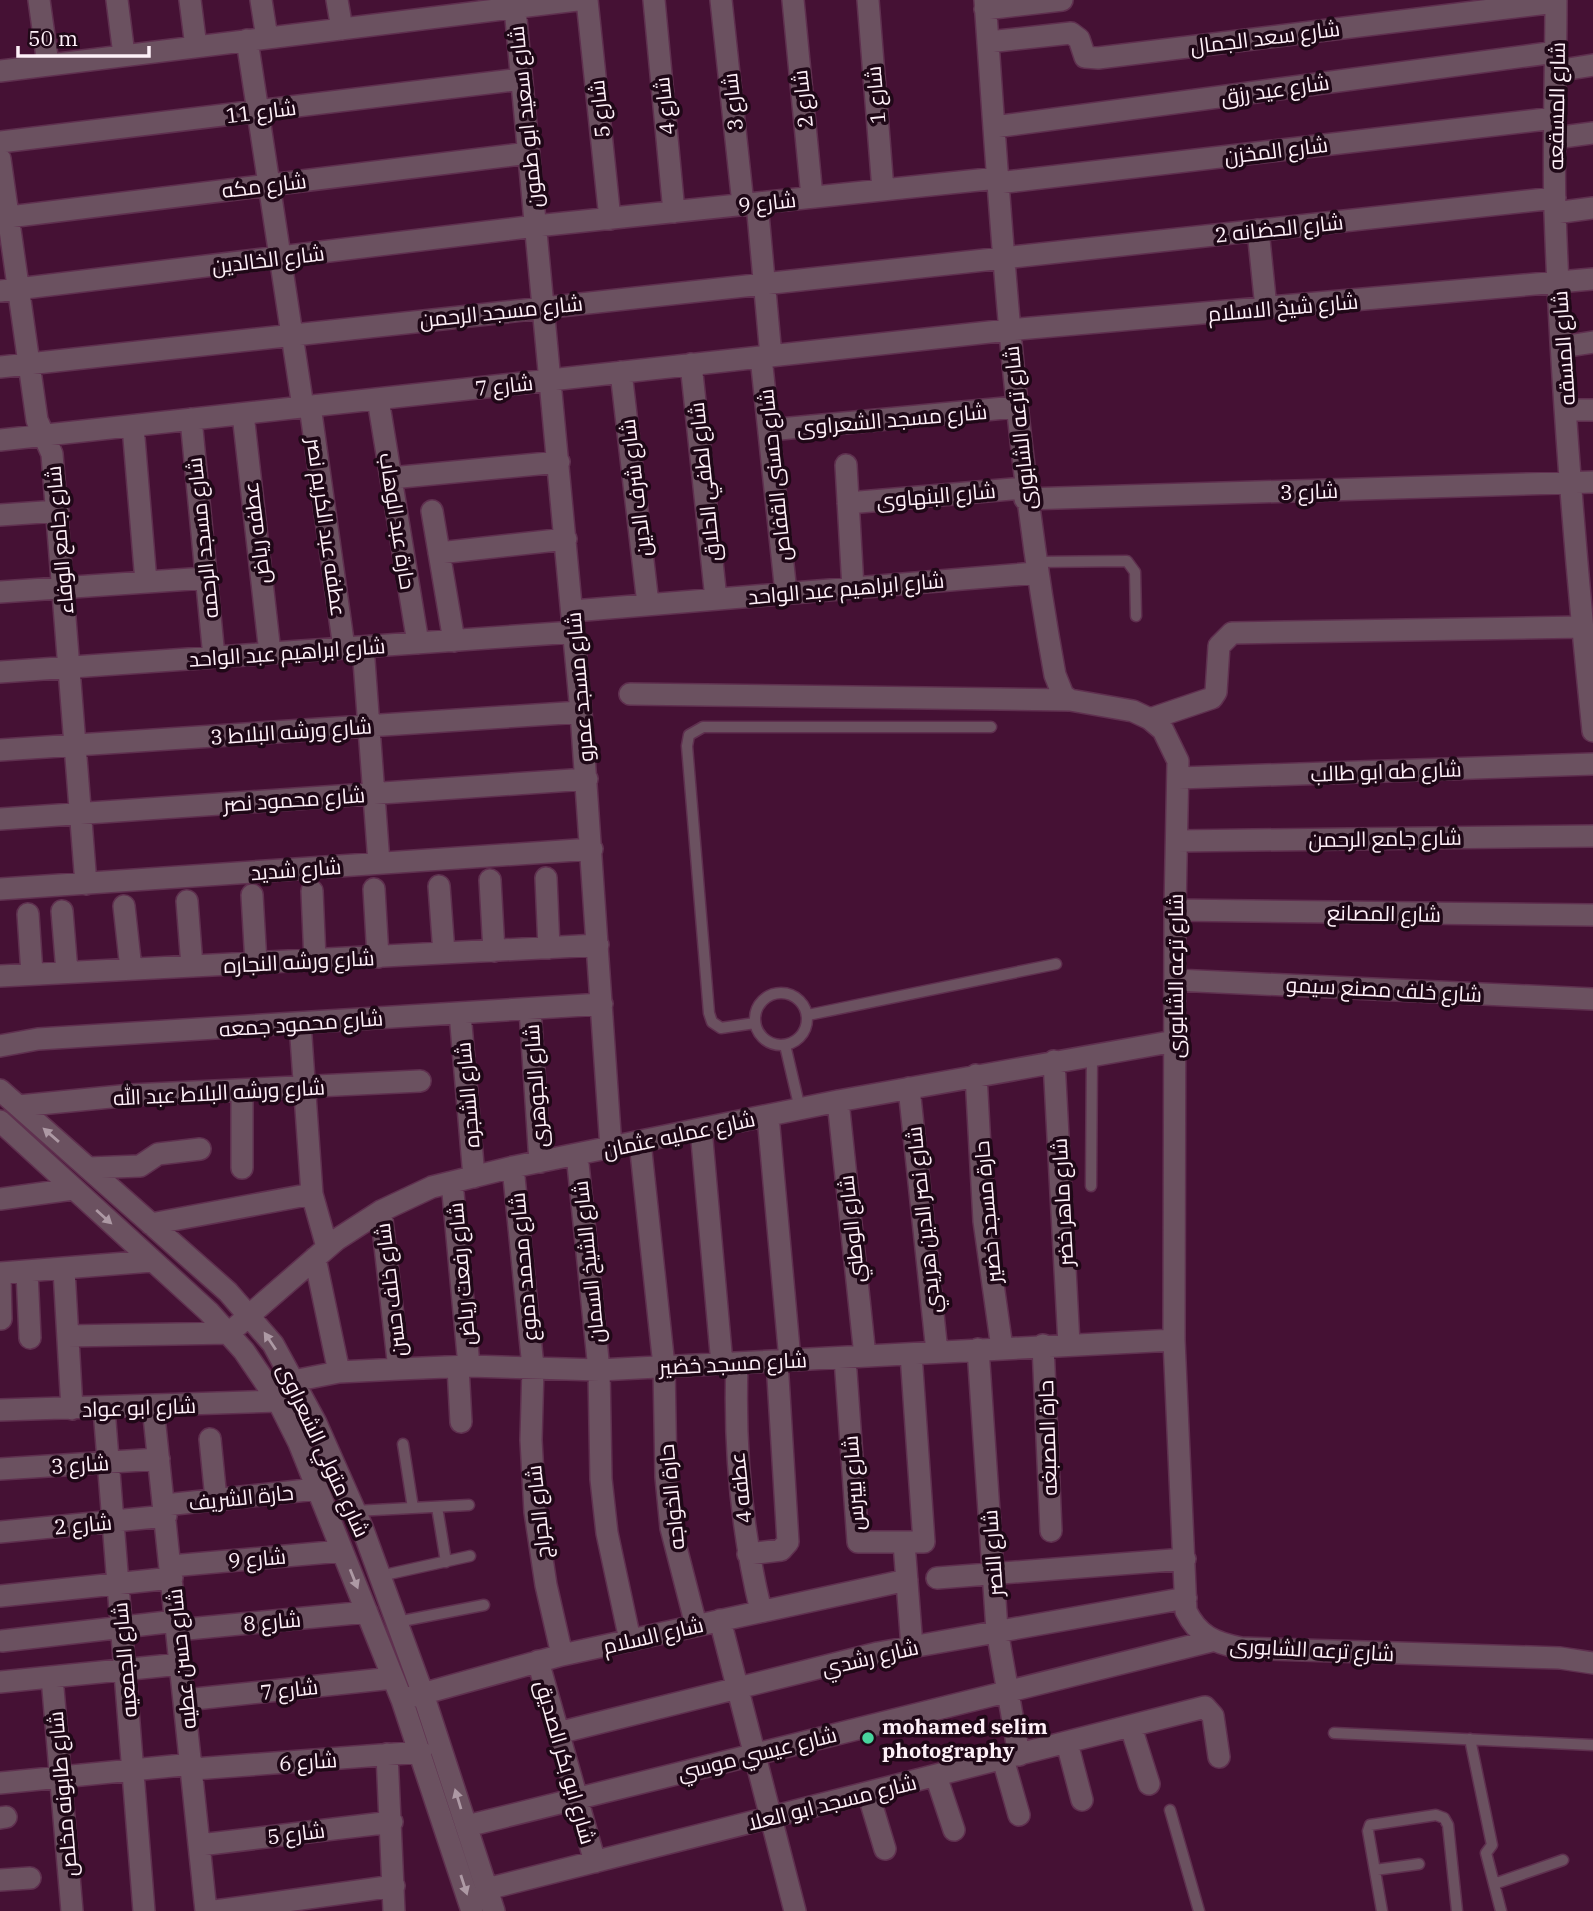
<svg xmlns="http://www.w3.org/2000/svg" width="1593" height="1911" font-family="'IBM Plex Serif',Cairo,serif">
  <rect width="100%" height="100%" fill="#451134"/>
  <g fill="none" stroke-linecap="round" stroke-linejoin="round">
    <g stroke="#5f304f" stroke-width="13">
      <path id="service" d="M1035,562L1127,561L1135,572L1136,616
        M755 1019a26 26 0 1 1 52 0a26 26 0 1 1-52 0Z
        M808,1015L1056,964
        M755,1023L721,1028L712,1022L709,1013L687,746L689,735L703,727H991
        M785,1045L800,1109
        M1091,1186L1092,1054
        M403,1444L413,1508
        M437,1507L446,1562
        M355,1511L469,1505
        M380,1576L470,1556
        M397,1622L484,1605
        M1334,1733L1593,1745
        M1470,1739L1492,1845L1486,1853L1501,1911
        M1170,1810L1199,1911
        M1375,1870L1419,1864
        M1494,1884L1563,1860
        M1382,1911L1368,1831L1370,1825L1436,1815L1444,1818L1448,1825L1457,1911"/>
    </g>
    <g stroke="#5f304f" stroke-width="24">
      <path id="minor" d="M39,0L48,64
        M117,0L124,55
        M190,0L196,47
        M261,0L267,38
        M337,0L342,29
        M587,0L610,219
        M654,0L674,212
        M721,0L743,204
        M793,0L812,197
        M868,0L883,190
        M985,0C1001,226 1014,452 1055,675L1063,695L1070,700L1133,711L1150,719L1163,730L1178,761L1175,910L1174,1340L1186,1611C1198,1636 1215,1643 1241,1648L1560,1658L1593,1663
        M1556,0C1556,71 1553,142 1555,212C1561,386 1575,558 1593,731
        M515,8L581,712L611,1148
        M985,9L1062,0
        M247,40L303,407
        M988,42L1071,33L1079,39L1085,57L1098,58L1556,2
        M0,71L577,0
        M1556,71L1593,65
        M994,127L1556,52
        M1555,138L1593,133
        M0,142L521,79
        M0,159L37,420L52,454L86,884
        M998,183L1555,118
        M757,203L771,356
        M1555,213L1593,208
        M0,218L529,153
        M1258,230L1266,308
        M0,291L536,226L998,178
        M1562,347L1593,342
        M761,357L786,593
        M691,364L716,599
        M0,367L1555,198
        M621,372L648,604
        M378,399L418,643
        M310,406L344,648
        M1567,410H1593
        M243,414L270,653
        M191,419L214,657
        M133,426L146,582
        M769,430L1016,407
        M0,440L1008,330L1593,279
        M846,465L853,588
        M391,478L559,462
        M1025,499L1593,482
        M848,503L1024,488
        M432,511L454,641
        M0,515L58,511
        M439,553L566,539
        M0,592L206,578
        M573,611L1036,573
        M363,647L379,863
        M0,672L574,632
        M630,694L1070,700
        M1150,719L1212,698L1216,692L1219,646L1232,633L1582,627
        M0,750L581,712
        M1179,778L1593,764
        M0,819L587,779
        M1177,841L1593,836
        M546,878L549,948
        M490,880L494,951
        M439,886L444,953
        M0,889L592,849
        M374,889L378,957
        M312,891L315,960
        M252,895L256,963
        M187,901L192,966
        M124,906L131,969
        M1175,910L1593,915
        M62,911L67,972
        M28,914L32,974
        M0,976L598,945
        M1175,980L1593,999
        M530,1009L540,1162
        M460,1013L474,1177
        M300,1023L312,1194L327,1247
        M0,1046L38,1039L602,1004
        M1054,1061L1069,1344
        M976,1075L984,1221L1002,1348
        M909,1088L937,1352
        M0,1090L228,1292L273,1344L316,1423L362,1527L423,1694L494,1911
        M242,1090V1168
        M838,1101L865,1356
        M19,1106L131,1095L420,1081
        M768,1116L790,1360
        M0,1121L209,1312L244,1351L278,1401L299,1443L402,1700L472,1911
        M701,1129L722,1364
        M640,1142L664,1366L666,1477L671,1528L696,1625
        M577,1154L599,1370L601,1479L607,1533L630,1640
        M513,1167L533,1367L531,1440L535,1512L546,1585L562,1655
        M89,1168L140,1166L158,1154L200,1149
        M452,1182L469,1366
        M0,1199L73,1189
        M381,1211L399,1369
        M151,1224L312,1194
        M315,1258L339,1372
        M64,1270L72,1409
        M27,1272L30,1338
        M0,1273L152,1261
        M0,1278L1,1319
        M68,1336L229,1333L336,1240L381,1211L432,1187L513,1167L838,1101L1175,1041
        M1043,1345L1051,1531
        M978,1349L997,1630L1019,1755
        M845,1358L858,1542H924L911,1354
        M737,1363C734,1448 741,1529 761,1611
        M458,1367L461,1422
        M293,1381L339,1372L399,1369L469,1366L599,1370L1174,1340
        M153,1407L206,1911
        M104,1409L144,1911
        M0,1410L278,1401
        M210,1439L216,1499
        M0,1469L159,1459
        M165,1505L317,1489
        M0,1532L166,1516
        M904,1543L912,1647
        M748,1554L781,1550L788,1542L777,1361
        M171,1566L342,1551
        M937,1578L1185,1559
        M0,1596L172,1578
        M720,1620L795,1911
        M177,1630L367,1612
        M2,1641L176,1621
        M538,1661L595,1862
        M52,1677L72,1911
        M0,1682L181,1664
        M411,1697L562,1655L907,1580
        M185,1700L393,1678
        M1131,1727L1149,1784
        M558,1733L878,1653L1186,1598
        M1067,1743L1082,1800
        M387,1754L394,1911
        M1003,1759L1019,1815
        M194,1769L421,1752
        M936,1776L954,1830
        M0,1783L193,1764
        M868,1793L885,1849
        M0,1818L6,1817
        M467,1826L1211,1641
        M200,1845L392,1822
        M0,1880L30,1878
        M487,1889L1205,1707L1213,1716L1219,1757
        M215,1911L394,1886"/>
    </g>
    <use href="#service" stroke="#6b5160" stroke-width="10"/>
    <use href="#minor" stroke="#6b5160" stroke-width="21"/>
  </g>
  <defs><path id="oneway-solid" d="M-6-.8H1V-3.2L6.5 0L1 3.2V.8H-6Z" transform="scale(1.75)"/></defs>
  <g fill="#ad99a4">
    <use href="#oneway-solid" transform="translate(51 1135) rotate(-139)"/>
    <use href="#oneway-solid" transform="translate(104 1217) rotate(42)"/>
    <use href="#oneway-solid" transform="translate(270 1341) rotate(-124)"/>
    <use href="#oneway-solid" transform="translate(354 1579) rotate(68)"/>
    <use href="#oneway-solid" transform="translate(458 1799) rotate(-107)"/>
    <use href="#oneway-solid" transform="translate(464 1885) rotate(72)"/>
  </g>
  <circle fill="#48d49d" stroke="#1f0817" stroke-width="2.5" cx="868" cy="1738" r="7"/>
  <g text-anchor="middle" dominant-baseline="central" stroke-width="7" stroke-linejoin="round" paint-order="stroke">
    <g font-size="21" fill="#fef0f8" stroke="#1f0817">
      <text transform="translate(1265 37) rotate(-7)">شارع سعد الجمال</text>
      <text transform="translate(1275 89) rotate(-8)">شارع عيد رزق</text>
      <text transform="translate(875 95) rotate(-95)">شارع 1</text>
      <text transform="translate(802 99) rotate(-96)">شارع 2</text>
      <text transform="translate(732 102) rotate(-96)">شارع 3</text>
      <text transform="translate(664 106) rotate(-96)">شارع 4</text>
      <text transform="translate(1556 106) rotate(-89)">شارع المسقعه</text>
      <text transform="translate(599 109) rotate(-96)">شارع 5</text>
      <text transform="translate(261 111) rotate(-7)">شارع 11</text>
      <text transform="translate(525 117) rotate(-96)">شارع سعيد ابو طمون</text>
      <text transform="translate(1276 150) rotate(-7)">شارع المخزن</text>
      <text transform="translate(264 185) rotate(-7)">شارع مكه</text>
      <text transform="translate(767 202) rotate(-6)">شارع 9</text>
      <text transform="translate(1279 228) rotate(-6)">شارع الحضانه 2</text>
      <text transform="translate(268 259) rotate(-7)">شارع الخالدين</text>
      <text transform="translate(1283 307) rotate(-5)">شارع شيخ الاسلام</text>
      <text transform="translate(501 311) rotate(-6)">شارع مسجد الرحمن</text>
      <text transform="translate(1563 348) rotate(-94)">شارع المسقه</text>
      <text transform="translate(504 385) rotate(-6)">شارع 7</text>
      <text transform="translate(892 419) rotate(-5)">شارع مسجد الشعراوى</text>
      <text transform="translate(1019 428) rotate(-96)">شارع ترعه الشابورى</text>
      <text transform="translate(774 475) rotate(-96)">شارع حسنى القفاص</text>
      <text transform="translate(704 482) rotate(-96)">شارع لطفي الحلاق</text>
      <text transform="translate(635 488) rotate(-97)">شارع شرف الدين</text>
      <text transform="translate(1309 491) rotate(-2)">شارع 3</text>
      <text transform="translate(936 495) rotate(-5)">شارع البنهاوى</text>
      <text transform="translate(398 521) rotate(81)">حارة عبد الوهاب</text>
      <text transform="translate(327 527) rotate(82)">عطفه عبد الكريم نصر</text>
      <text transform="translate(256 533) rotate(-97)">عطفه رياض</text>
      <text transform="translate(202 538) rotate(-96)">شارع مسجد الرحمه</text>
      <text transform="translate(59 540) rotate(-95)">شارع جامع الوفاء</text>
      <text transform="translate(846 588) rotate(-5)">شارع ابراهيم عبد الواحد</text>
      <text transform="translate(287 652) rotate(-4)">شارع ابراهيم عبد الواحد</text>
      <text transform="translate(579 687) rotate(-95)">شارع مسجد عمرو</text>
      <text transform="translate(291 731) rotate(-4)">شارع ورشه البلاط 3</text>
      <text transform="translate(1386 771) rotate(-2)">شارع طه ابو طالب</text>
      <text transform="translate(294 799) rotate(-4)">شارع محمود نصر</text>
      <text transform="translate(1385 838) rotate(-1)">شارع جامع الرحمن</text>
      <text transform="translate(296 869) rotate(-4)">شارع شديد</text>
      <text transform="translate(1384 913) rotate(1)">شارع المصانع</text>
      <text transform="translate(299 961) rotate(-3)">شارع ورشه النجاره</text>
      <text transform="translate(1175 976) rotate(-90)">شارع ترعه الشابورى</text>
      <text transform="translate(1384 989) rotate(3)">شارع خلف مصنع سيمو</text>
      <text transform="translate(301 1023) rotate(-4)">شارع محمود جمعه</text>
      <text transform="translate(535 1086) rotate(-94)">شارع الجوهرى</text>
      <text transform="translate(219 1092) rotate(-3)">شارع ورشه البلاط عبد الله</text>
      <text transform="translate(467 1095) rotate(-95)">شارع الشجره</text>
      <text transform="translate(679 1134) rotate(-12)">شارع عمليه عثمان</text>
      <text transform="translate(1062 1202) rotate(-93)">شارع ماهر خضر</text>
      <text transform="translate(987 1212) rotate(-95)">حارة مسجد خضير</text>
      <text transform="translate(923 1220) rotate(-96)">شارع نصر الدين هريدي</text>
      <text transform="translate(851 1229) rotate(-96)">شارع الوطني</text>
      <text transform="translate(588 1262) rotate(-96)">شارع الشيخ السمان</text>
      <text transform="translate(523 1267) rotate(-95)">شارع محمد دموع</text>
      <text transform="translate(461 1274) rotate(-95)">شارع رفعت رياض</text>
      <text transform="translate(390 1290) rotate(-97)">شارع خلف حسن</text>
      <text transform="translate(733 1363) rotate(-3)">شارع مسجد خضير</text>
      <text transform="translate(139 1407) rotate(-2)">شارع ابو عواد</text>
      <text transform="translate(1047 1438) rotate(-92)">حارة المصبغه</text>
      <text transform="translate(324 1450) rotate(65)">شارع متولي الشعراوى</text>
      <text transform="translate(80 1464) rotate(-4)">شارع 3</text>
      <text transform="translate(853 1483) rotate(-94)">شارع بيبرس</text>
      <text transform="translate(740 1488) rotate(-96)">عطفه 4</text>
      <text transform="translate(241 1497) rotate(-6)">حارة الشريف</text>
      <text transform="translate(671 1497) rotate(-96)">حارة الخواجه</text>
      <text transform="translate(538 1512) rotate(-96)">شارع الجراج</text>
      <text transform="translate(83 1524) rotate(-5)">شارع 2</text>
      <text transform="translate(992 1553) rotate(-94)">شارع النصر</text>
      <text transform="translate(257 1558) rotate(-5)">شارع 9</text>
      <text transform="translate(272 1621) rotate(-5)">شارع 8</text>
      <text transform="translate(653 1635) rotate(-13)">شارع السلام</text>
      <text transform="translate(1312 1649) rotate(3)">شارع ترعه الشابورى</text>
      <text transform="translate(870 1657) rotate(-13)">شارع رشدي</text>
      <text transform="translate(181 1659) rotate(-96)">شارع حسن عطيه</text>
      <text transform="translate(124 1660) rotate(-95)">شارع الجمعيه</text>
      <text transform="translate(289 1689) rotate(-6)">شارع 7</text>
      <text transform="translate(757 1753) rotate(-14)">شارع عيسي موسي</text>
      <text transform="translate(308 1761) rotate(-4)">شارع 6</text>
      <text transform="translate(566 1762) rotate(74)">شارع ابو بكر الصديق</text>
      <text transform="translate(62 1794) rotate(-95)">شارع طابونه مخلص</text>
      <text transform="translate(832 1802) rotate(-14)">شارع مسجد ابو العلا</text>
      <text transform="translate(296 1833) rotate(-7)">شارع 5</text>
    </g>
    <g font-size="21" font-weight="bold" fill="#fef0f8" stroke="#1f0817" text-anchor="start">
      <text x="882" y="1726">mohamed selim<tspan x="882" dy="24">photography</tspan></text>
    </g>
  </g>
  <path d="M18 46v10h131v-10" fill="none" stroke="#fef0f8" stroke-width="3.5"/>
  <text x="28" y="46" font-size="21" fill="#fef0f8" stroke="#1f0817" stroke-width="5" paint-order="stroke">50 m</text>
</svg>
